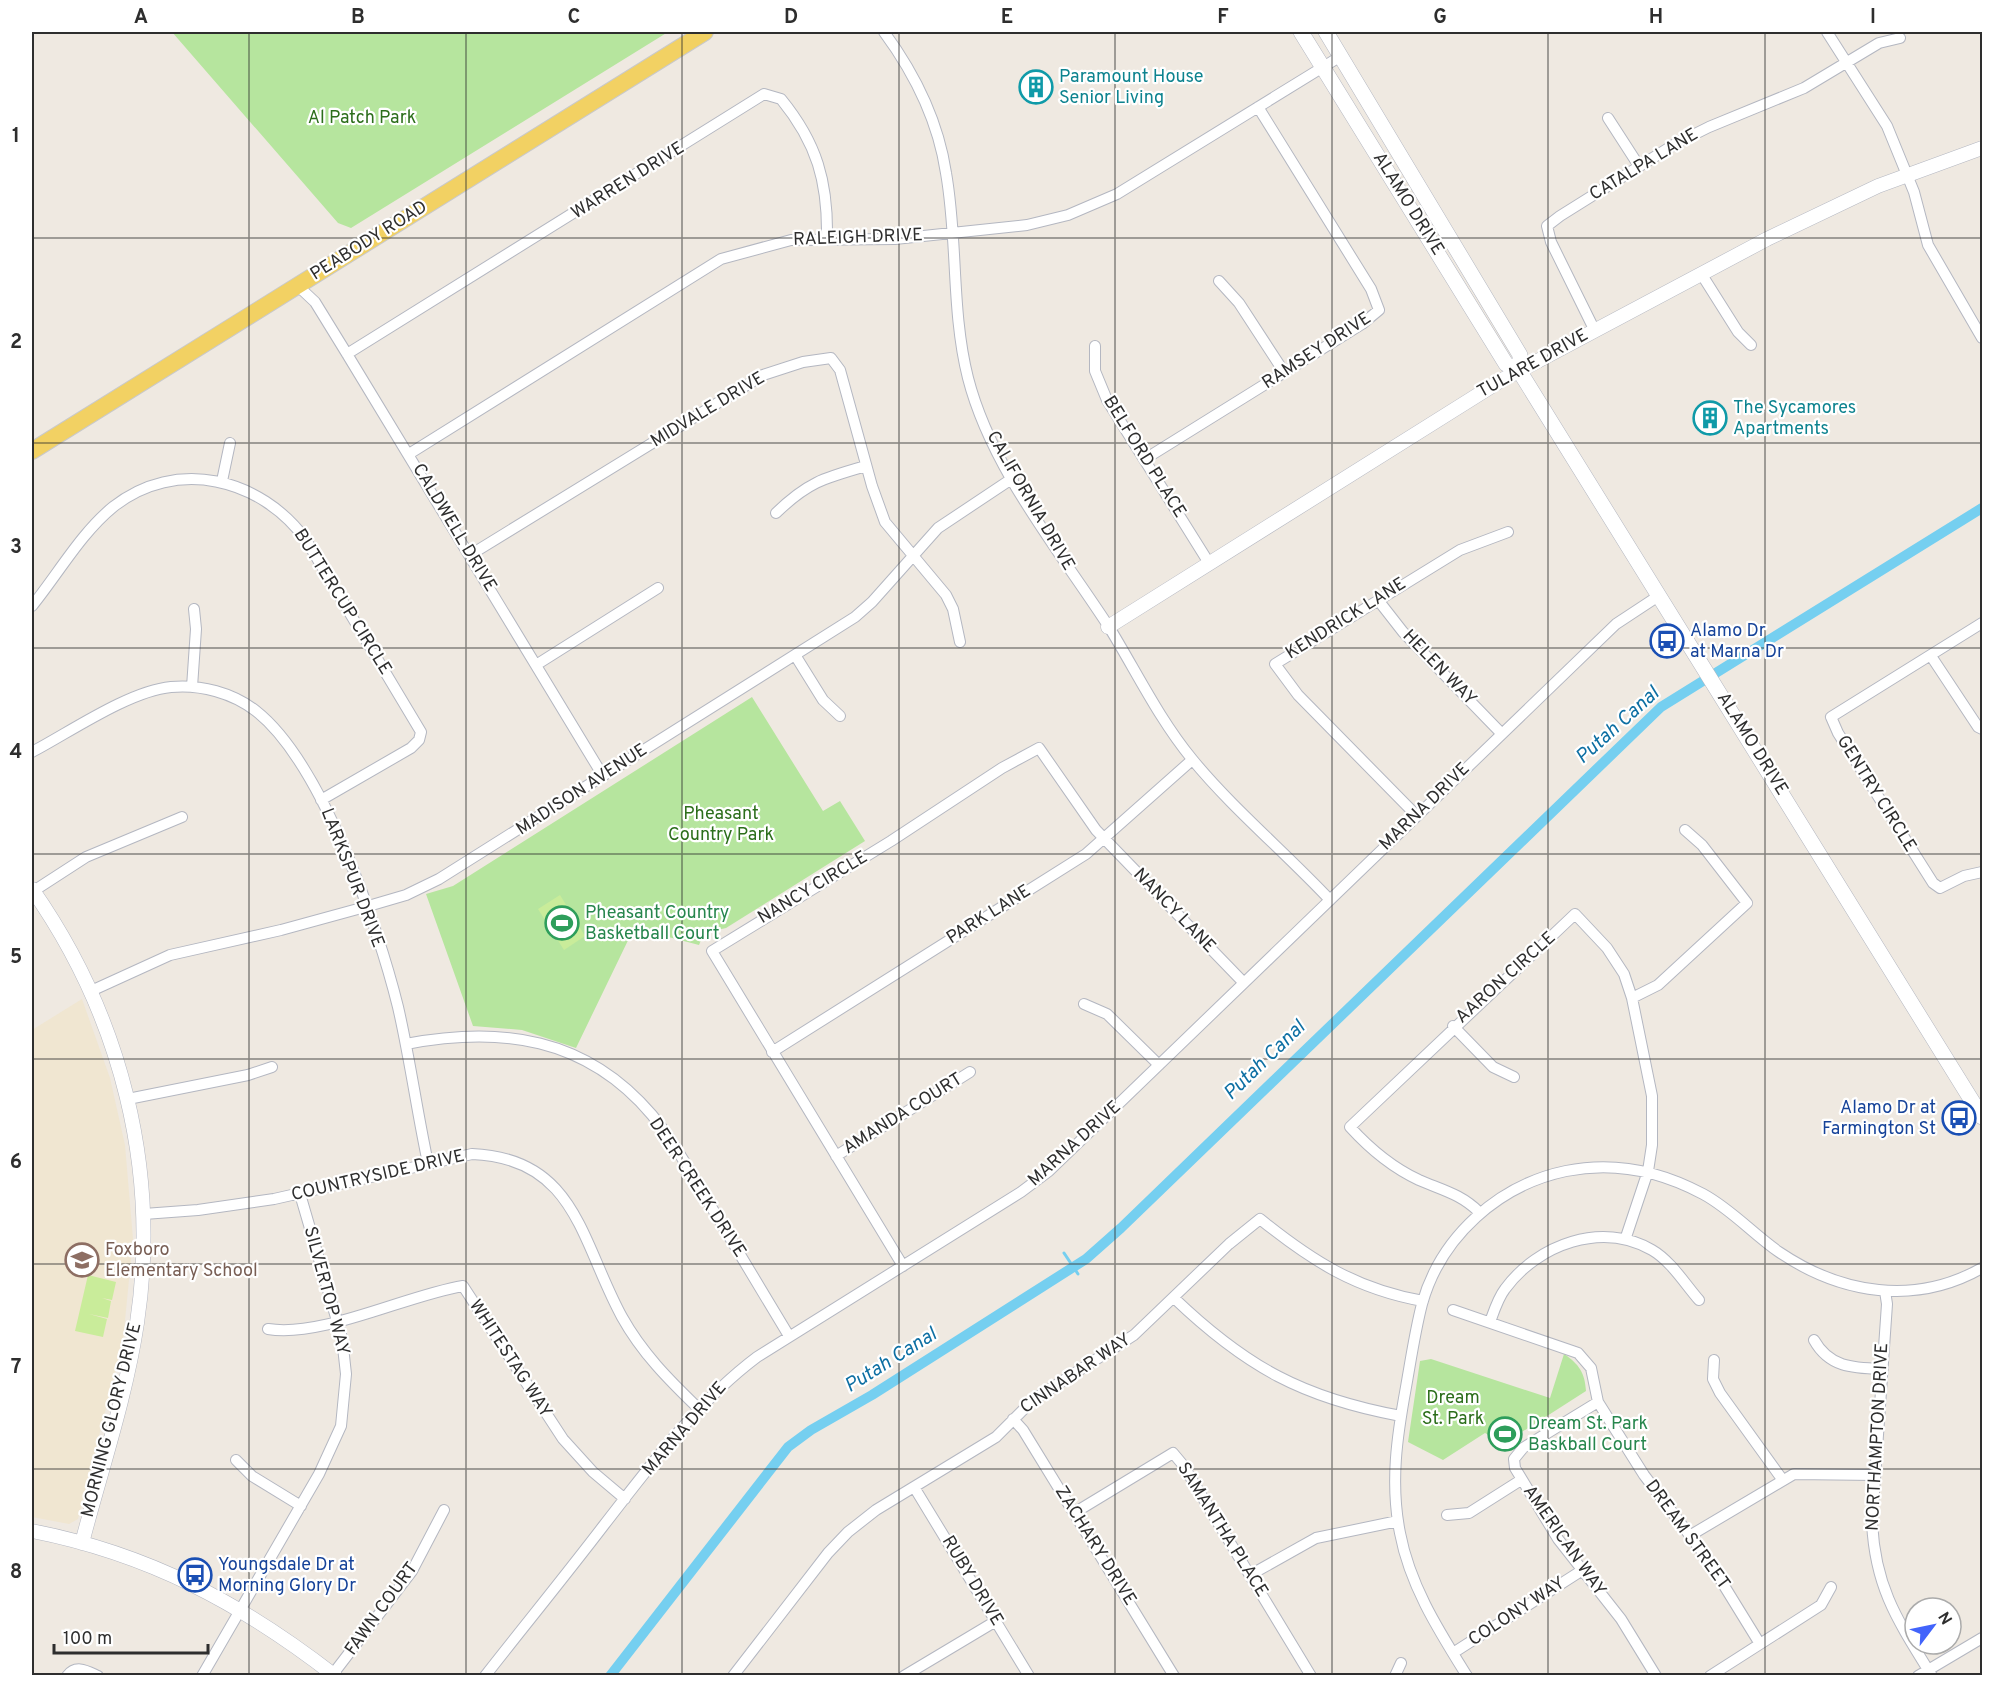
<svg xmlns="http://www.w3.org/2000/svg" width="2014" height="1707" font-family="Overpass,sans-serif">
  <rect width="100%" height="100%" fill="#efe9e1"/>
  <path fill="#f0e6d1" d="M82,999L110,1078L125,1145L133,1239L123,1341L78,1519L69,1524L32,1517V1030Z"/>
  <path fill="#b6e59e" d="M172,32H668L351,228L338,223Z
    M752,697L823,811L840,801L865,841L726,928L704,933L699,945L634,928L576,1048L522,1030L473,1026L426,894L453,886Z
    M1564,1354C1579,1364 1585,1373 1586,1391L1500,1446L1496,1439L1485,1433L1443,1460L1408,1442L1420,1361L1431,1359L1550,1398Z"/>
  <path fill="#c9ec9a" d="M560,895L585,936L564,950L538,909Z
    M88,1275L116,1282L112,1300L102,1298L111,1301L108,1318L89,1314L107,1319L103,1337L75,1331Z"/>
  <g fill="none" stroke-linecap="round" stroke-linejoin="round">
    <path stroke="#75cff0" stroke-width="3" d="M1064,1253L1078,1274"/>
    <path stroke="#75cff0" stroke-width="10" d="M610,1676L788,1447L811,1430L872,1395L1086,1259L1121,1228L1661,707L1982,508"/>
    <g stroke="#b4b7c1" stroke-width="12">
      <path id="minor" d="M884,32C915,74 938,120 946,173C958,240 951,311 968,378C991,468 1059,550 1109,627C1136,671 1159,719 1192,759C1232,808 1286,853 1330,900
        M1827,32L1887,126L1914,192L1928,245L1982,338
        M1608,118L1639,166
        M1702,275L1738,332L1751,345
        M1219,281L1239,303L1284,372
        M298,286L315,302L347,354L603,776
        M1594,329L1551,242L1547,226L1560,216L1675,144L1709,127L1804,88L1879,43L1900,38
        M1095,346V371L1107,400L1209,563
        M347,354L764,94L781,99C817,143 828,182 827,238
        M409,454L721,259L791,240L895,239L1027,225L1068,215L1117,194L1341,56
        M1145,459L1362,324L1379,310L1371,289L1258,107
        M222,481L230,443
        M776,513C808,482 824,478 866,466
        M470,555L763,375L803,362L831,358L840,370L872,486L885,522L946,595L953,609L960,642
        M1378,600L1403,632L1501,733
        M32,606C58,574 81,533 113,507C176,457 261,478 306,540L421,732L419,740L411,748L321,800
        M1982,623L1831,717L1838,733L1933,883L1940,888L1964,876L1982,872
        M795,655L823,700L840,716
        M1931,656L1978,727L1982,729
        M536,665L658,588
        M192,687L196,629L194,609
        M32,752C70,732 129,691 171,687C200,684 233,693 256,711C322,763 378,926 398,1007C410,1059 417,1112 428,1163
        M1417,816L1298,695L1275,664L1460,550L1508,532
        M32,892L86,857L182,817
        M91,991L170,955L281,930L365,907L406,895L439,879L855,617L872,602L938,528L1013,478
        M1632,998L1658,985L1747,903L1702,845L1685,830
        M1084,1004L1107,1014L1159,1065
        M1453,1026L1493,1067L1514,1077
        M406,1044C501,1026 586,1037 652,1115C674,1142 691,1173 709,1203C736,1248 763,1292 789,1336
        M772,1052L1086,854L1192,760
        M128,1099L248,1075L272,1067
        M836,1156L970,1072
        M1479,1212C1461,1194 1442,1190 1419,1180C1391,1167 1370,1149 1350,1127L1575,914L1607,948L1624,974L1632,998L1652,1096V1145L1648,1171L1626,1237
        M144,1214L198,1210L274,1199L472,1154C576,1158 581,1242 622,1317C642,1353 669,1380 698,1408
        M903,1266L712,951L891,841L1002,768L1039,748L1096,830L1244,983
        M1885,1291L1887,1304L1872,1522C1875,1588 1898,1621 1932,1676
        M1174,1298C1246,1367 1303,1398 1401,1416
        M1453,1310L1578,1353L1591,1368L1598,1402L1644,1475L1707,1558L1760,1644
        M1490,1322C1494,1311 1498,1298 1505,1289C1538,1244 1602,1221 1652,1250C1671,1261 1685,1284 1699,1300
        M268,1329C322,1338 407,1295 463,1286L563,1439L593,1472L625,1499
        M1814,1340C1829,1367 1852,1368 1881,1369
        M1714,1360L1713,1379L1720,1393L1782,1479
        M1598,1402L1523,1448L1514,1459L1515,1468L1558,1539L1621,1619L1656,1676
        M1013,1419L1023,1430L1174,1676
        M236,1460L252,1476L301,1506
        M914,1487L1029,1676
        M1074,1513L1173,1453L1183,1465L1311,1676
        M1447,1515L1469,1513L1521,1480
        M1691,1535L1794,1474L1875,1475
        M1250,1575L1316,1538L1398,1521
        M1453,1653L1581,1571
        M333,1674L412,1571L444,1510
        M67,1676C76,1664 87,1671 98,1676
        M202,1676L319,1474L341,1426L346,1374L342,1338L300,1194
        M485,1676C525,1625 565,1576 604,1525C650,1466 696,1403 757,1357L1021,1192L1049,1171L1616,624L1660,595
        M733,1676L828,1553L848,1532L876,1510L996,1437L1033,1400L1134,1335L1229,1244L1260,1219C1312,1261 1356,1289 1423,1301
        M904,1676L996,1621
        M1395,1676L1401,1663
        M1467,1676C1439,1631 1410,1586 1400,1533C1390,1483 1397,1436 1406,1387C1411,1359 1415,1331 1422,1304C1441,1236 1499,1185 1566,1171C1615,1161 1660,1171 1703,1194C1731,1209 1753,1234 1779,1252C1841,1294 1915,1306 1982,1268
        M1710,1676L1821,1605L1831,1587
        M1918,1676L1982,1638"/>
    </g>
    <g stroke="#b4b7c1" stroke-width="15">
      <path id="tertiary" d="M1108,627L1500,381L1767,239L1878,186L1982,148
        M32,889C121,1016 160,1169 137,1323C126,1397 101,1470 82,1543
        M32,1531C149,1554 241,1603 335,1676"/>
    </g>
    <g stroke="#b4b7c1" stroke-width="16">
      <path id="secondary" d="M1301,32L1506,364L1520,372L1982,1117
        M1326,32L1520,355V372"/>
    </g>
    <g stroke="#c9c9c9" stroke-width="18">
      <path id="primary" d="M32,451L705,32"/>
    </g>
    <use href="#minor" stroke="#fff" stroke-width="10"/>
    <use href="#tertiary" stroke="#fff" stroke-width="14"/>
    <use href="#secondary" stroke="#fff" stroke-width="15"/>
    <use href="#primary" stroke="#f2d163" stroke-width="16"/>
  </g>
  <path fill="none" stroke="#2e2e2e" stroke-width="1.5" stroke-opacity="0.55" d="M249,32V1676M466,32V1676M682,32V1676M899,32V1676M1115,32V1676M1332,32V1676M1548,32V1676M1765,32V1676M32,238H1982M32,443H1982M32,648H1982M32,854H1982M32,1059H1982M32,1264H1982M32,1469H1982"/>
  <defs>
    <g id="building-ring" transform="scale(1.725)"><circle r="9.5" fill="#fff" stroke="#0f9aa8" stroke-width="1.5"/><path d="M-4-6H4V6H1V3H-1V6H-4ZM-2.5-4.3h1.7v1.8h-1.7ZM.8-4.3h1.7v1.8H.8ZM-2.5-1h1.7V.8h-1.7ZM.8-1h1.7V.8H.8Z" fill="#0f9aa8"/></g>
    <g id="bus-ring" transform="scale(1.725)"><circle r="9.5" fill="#fff" stroke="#1a4fb4" stroke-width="1.5"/><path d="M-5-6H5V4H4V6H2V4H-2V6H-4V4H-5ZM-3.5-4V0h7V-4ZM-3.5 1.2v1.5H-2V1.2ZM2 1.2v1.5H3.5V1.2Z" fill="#1a4fb4"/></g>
    <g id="stadium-ring" transform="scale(1.725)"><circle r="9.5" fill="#fff" stroke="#2e9e5b" stroke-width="1.5"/><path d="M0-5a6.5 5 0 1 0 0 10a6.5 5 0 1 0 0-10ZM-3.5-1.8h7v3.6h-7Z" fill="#2e9e5b"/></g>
    <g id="school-ring" transform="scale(1.725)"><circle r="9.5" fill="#fff" stroke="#8d6e63" stroke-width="1.5"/><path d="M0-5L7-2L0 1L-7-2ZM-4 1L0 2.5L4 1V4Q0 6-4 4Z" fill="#8d6e63"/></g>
  </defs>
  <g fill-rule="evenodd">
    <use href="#building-ring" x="1036" y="87"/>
    <use href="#building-ring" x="1710" y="418"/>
    <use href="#bus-ring" x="1667" y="641"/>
    <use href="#stadium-ring" x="562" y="923"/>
    <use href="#bus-ring" x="1959" y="1118"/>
    <use href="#school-ring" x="82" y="1260"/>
    <use href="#stadium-ring" x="1505" y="1434"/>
    <use href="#bus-ring" x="195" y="1575"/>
  </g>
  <g text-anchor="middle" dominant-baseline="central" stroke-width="4.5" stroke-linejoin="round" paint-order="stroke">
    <g font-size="18" fill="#0d838f" stroke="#fff" text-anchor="start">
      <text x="1059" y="77">Paramount House<tspan x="1059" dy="21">Senior Living</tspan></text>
      <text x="1733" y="408">The Sycamores<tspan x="1733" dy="21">Apartments</tspan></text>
    </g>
    <g font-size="18" fill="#2c6e1b" stroke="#fff">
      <text x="362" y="118">Al Patch Park</text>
      <text x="721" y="814">Pheasant<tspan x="721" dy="21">Country Park</tspan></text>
      <text x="1453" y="1398">Dream<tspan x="1453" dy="21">St. Park</tspan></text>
    </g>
    <g font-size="18" fill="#2e2e2e" stroke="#fff">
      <text transform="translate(1644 165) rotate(-31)">CATALPA LANE</text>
      <text transform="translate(628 181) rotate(-32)">WARREN DRIVE</text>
      <text transform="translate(1408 204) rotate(58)">ALAMO DRIVE</text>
      <text transform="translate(858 238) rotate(-2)">RALEIGH DRIVE</text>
      <text transform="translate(369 241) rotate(-32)">PEABODY ROAD</text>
      <text transform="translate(1317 351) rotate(-33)">RAMSEY DRIVE</text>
      <text transform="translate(1533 364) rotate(-29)">TULARE DRIVE</text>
      <text transform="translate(708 410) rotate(-31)">MIDVALE DRIVE</text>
      <text transform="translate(1144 457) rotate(58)">BELFORD PLACE</text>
      <text transform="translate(1030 501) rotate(60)">CALIFORNIA DRIVE</text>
      <text transform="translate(454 528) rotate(59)">CALDWELL DRIVE</text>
      <text transform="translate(342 602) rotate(58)">BUTTERCUP CIRCLE</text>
      <text transform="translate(1346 619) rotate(-32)">KENDRICK LANE</text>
      <text transform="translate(1439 668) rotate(46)">HELEN WAY</text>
      <text transform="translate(1752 744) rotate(58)">ALAMO DRIVE</text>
      <text transform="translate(582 790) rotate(-33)">MADISON AVENUE</text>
      <text transform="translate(1876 794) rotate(58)">GENTRY CIRCLE</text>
      <text transform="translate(1425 807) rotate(-44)">MARNA DRIVE</text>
      <text transform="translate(352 878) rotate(69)">LARKSPUR DRIVE</text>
      <text transform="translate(813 888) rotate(-31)">NANCY CIRCLE</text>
      <text transform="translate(1174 911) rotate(46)">NANCY LANE</text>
      <text transform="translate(989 915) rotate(-32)">PARK LANE</text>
      <text transform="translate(1506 978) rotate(-42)">AARON CIRCLE</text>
      <text transform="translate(903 1114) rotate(-32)">AMANDA COURT</text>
      <text transform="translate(1075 1144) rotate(-42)">MARNA DRIVE</text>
      <text transform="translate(378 1176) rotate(-13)">COUNTRYSIDE DRIVE</text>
      <text transform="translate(697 1188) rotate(57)">DEER CREEK DRIVE</text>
      <text transform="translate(326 1291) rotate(75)">SILVERTOP WAY</text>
      <text transform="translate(510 1359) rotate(57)">WHITESTAG WAY</text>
      <text transform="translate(1076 1374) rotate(-34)">CINNABAR WAY</text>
      <text transform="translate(112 1420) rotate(-76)">MORNING GLORY DRIVE</text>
      <text transform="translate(685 1429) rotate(-49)">MARNA DRIVE</text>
      <text transform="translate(1878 1437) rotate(-87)">NORTHAMPTON DRIVE</text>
      <text transform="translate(1222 1530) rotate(58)">SAMANTHA PLACE</text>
      <text transform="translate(1687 1535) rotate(54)">DREAM STREET</text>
      <text transform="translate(1564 1541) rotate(55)">AMERICAN WAY</text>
      <text transform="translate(1095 1546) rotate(58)">ZACHARY DRIVE</text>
      <text transform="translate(972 1581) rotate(59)">RUBY DRIVE</text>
      <text transform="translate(382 1609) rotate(-54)">FAWN COURT</text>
      <text transform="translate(1517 1612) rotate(-33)">COLONY WAY</text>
    </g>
    <g font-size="18" fill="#164399" stroke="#fff" text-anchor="start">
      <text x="1690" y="631">Alamo Dr<tspan x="1690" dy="21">at Marna Dr</tspan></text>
      <text x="1936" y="1108" text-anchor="end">Alamo Dr at<tspan x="1936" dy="21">Farmington St</tspan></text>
      <text x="218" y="1565">Youngsdale Dr at<tspan x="218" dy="21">Morning Glory Dr</tspan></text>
    </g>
    <g font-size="18" fill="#27864d" stroke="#fff" text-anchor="start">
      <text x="585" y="913">Pheasant Country<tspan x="585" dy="21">Basketball Court</tspan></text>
      <text x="1528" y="1424">Dream St. Park<tspan x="1528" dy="21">Baskball Court</tspan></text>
    </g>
    <g font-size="18" fill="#785e54" stroke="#fff" text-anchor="start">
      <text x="105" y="1250">Foxboro<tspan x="105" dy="21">Elementary School</tspan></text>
    </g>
    <g font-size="20" font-style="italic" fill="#0d6fa3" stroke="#fff">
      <text transform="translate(1618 726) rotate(-42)">Putah Canal</text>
      <text transform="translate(1265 1061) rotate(-44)">Putah Canal</text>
      <text transform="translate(891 1361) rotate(-32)">Putah Canal</text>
    </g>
  </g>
  <rect width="2014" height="1707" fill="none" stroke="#ffffff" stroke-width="66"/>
  <g transform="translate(1933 1626) rotate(58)"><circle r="28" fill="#ffffff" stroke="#ababab" stroke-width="1.5"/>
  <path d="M0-4.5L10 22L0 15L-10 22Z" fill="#4264fb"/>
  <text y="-9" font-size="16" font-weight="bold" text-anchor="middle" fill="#2e2e2e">N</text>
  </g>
  <path d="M54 1644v9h154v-9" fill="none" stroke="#2e2e2e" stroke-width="3"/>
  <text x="63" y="1644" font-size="18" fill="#2e2e2e" stroke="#ffffff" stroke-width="4.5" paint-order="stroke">100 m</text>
  <rect x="33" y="33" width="1948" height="1641" fill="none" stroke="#2e2e2e" stroke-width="2"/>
  <g font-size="20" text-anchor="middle" font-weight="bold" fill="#2e2e2e">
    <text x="141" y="23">A</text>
    <text x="358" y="23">B</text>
    <text x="574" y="23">C</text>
    <text x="791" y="23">D</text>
    <text x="1007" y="23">E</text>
    <text x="1223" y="23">F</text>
    <text x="1440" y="23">G</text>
    <text x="1656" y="23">H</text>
    <text x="1873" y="23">I</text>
    <text x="16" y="142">1</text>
    <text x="16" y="348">2</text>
    <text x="16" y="553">3</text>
    <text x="16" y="758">4</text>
    <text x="16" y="963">5</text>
    <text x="16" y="1168">6</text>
    <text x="16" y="1373">7</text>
    <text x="16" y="1578">8</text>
  </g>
</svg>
